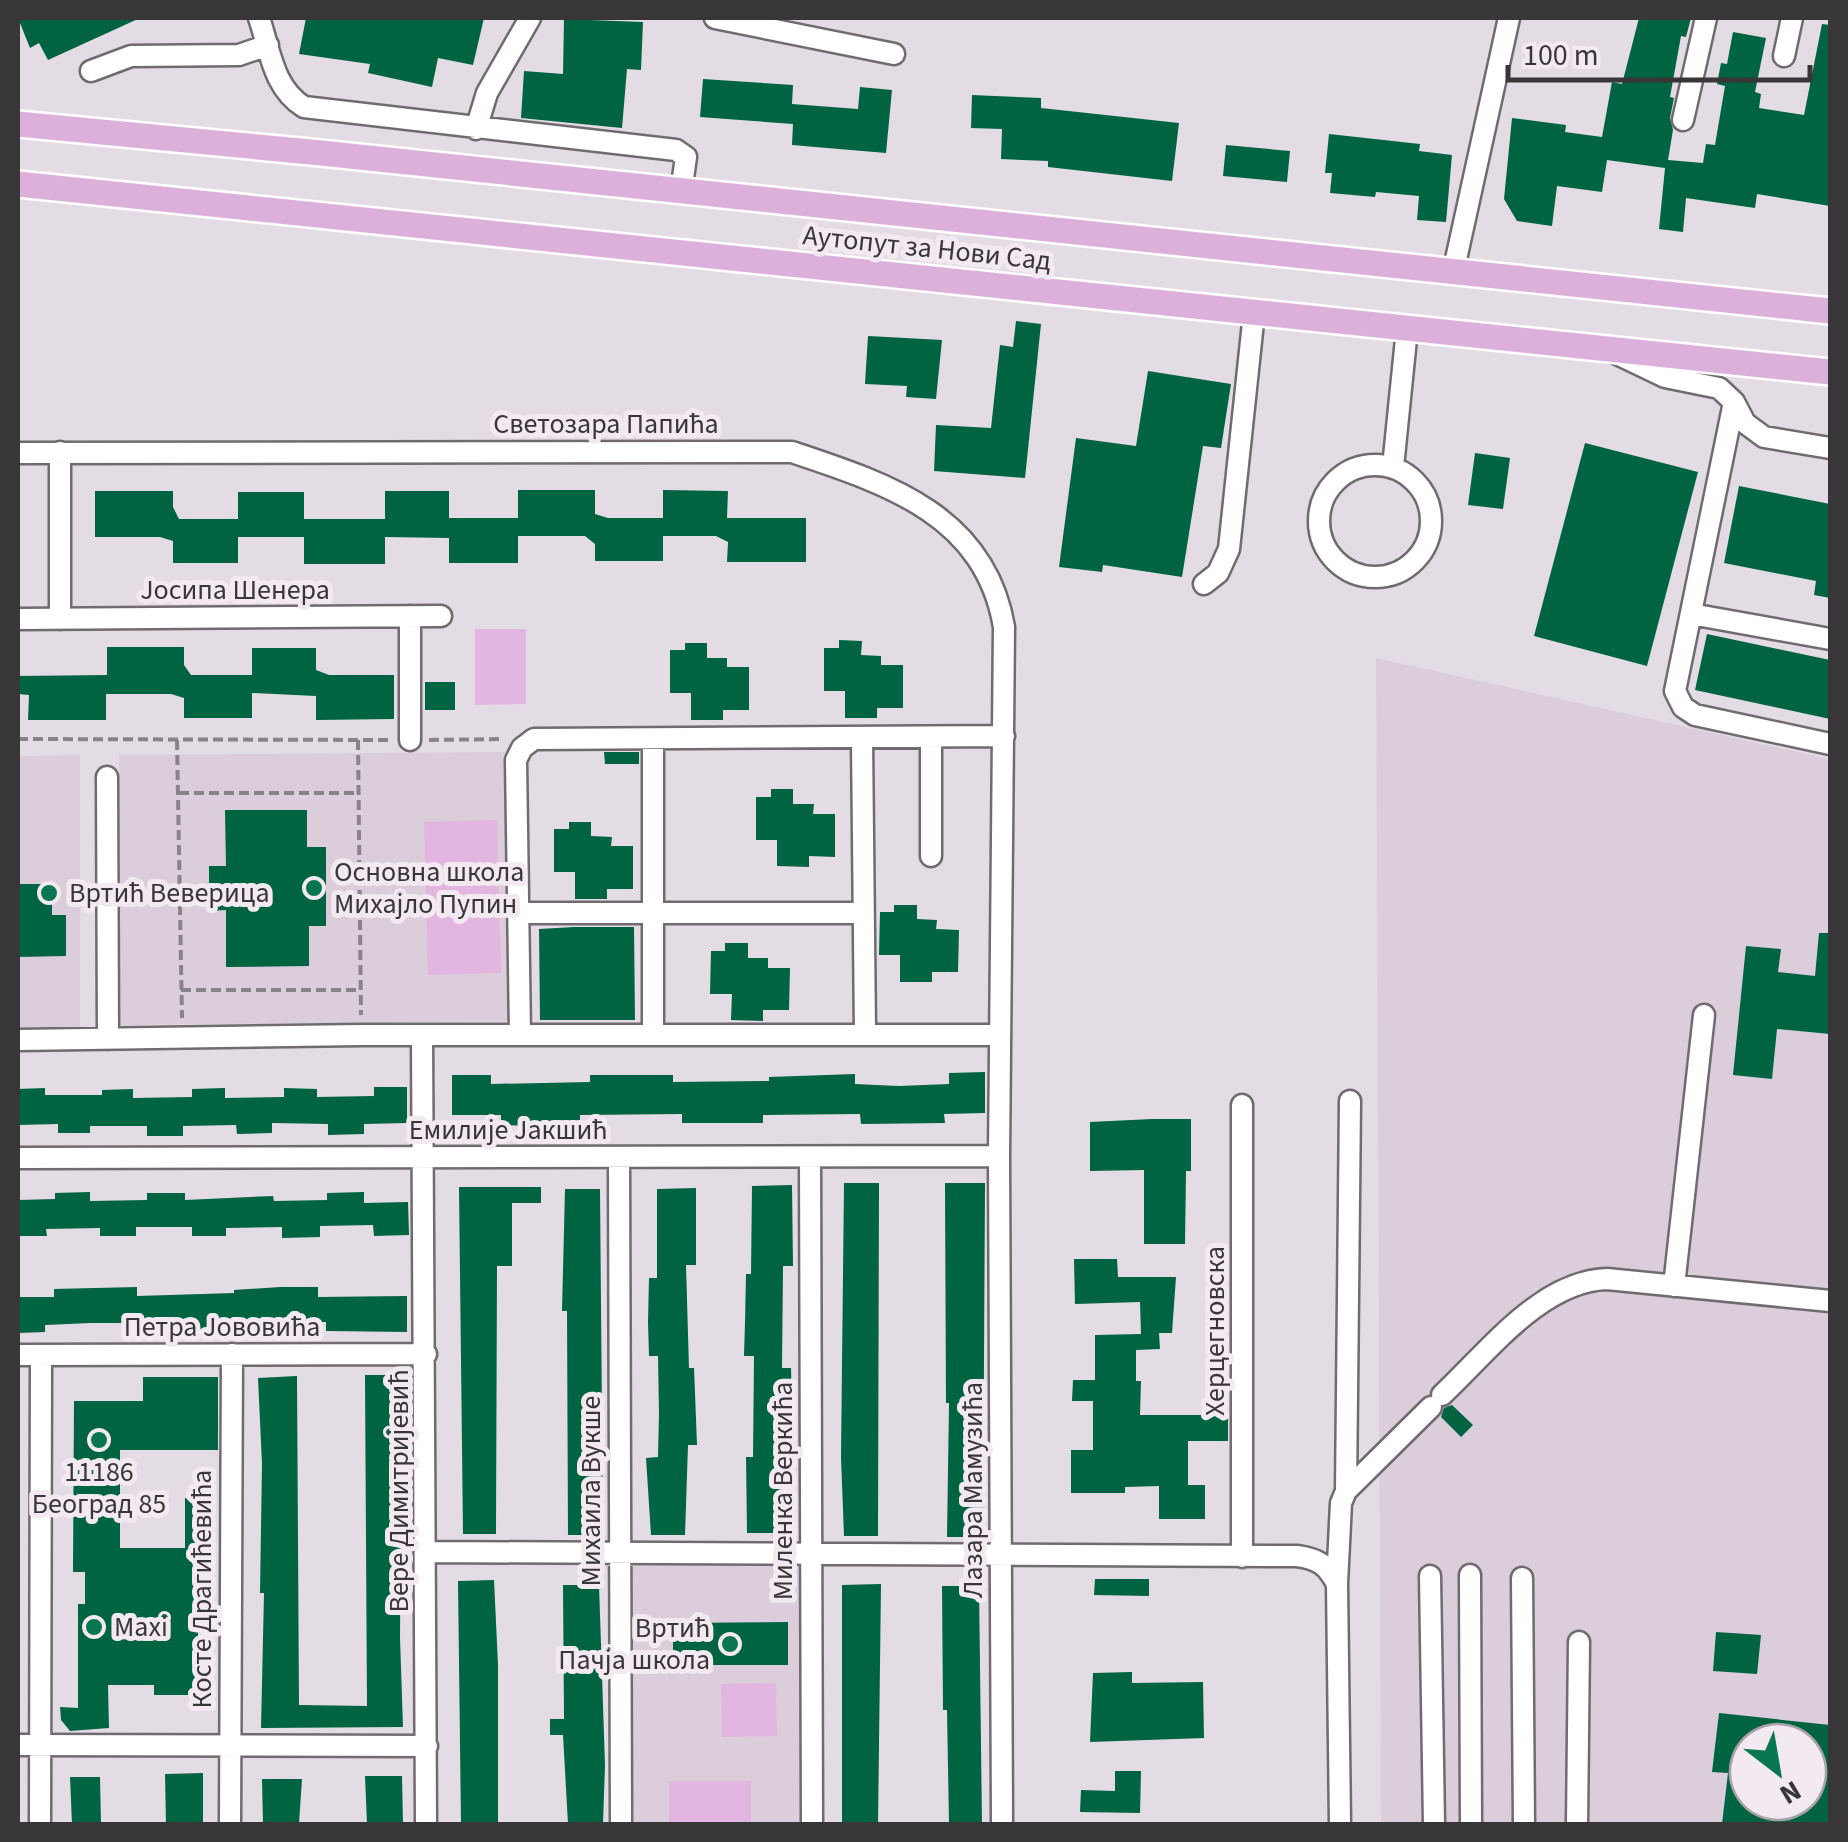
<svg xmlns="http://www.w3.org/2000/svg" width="1848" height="1842" font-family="'Source Sans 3',sans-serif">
  <rect width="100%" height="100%" fill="#e4dce4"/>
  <path fill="#dbcdda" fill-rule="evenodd" d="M1376,658L1830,759V1824H1381ZM1748,1742H1808V1802H1748Z
    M504,752L514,1021L120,1025L119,755Z
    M80,755V1027H18V756Z
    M619,1554H811L812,1824H621Z"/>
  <path fill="#e3b6e1" d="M475,629H526V704L475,705Z
    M497,820L501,973L428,975L424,822Z
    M776,1683L777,1736L722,1737L721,1684Z
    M669,1781H751V1824H669Z"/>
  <path fill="#006342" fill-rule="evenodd" d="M18,18H140L48,60L39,43L30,48Z
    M306,18H484L473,65L438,58L432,87L368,73L370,64L299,54Z
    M1639,18H1691L1686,37L1681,36L1670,97L1674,98L1670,118L1673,130L1668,160L1703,163L1706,144L1715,145L1725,86L1717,84L1721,63L1727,64L1733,32L1766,38L1755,92L1761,94L1759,108L1804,115L1822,24L1830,25V206L1757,194L1755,208L1686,198L1683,232L1659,229L1665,168L1607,160L1602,192L1557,186L1552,226L1517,221L1504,199L1512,118L1566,125L1565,132L1602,137L1612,82L1622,84Z
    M564,19L643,22L641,70L627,69L622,128L521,118L524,71L563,74Z
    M703,79L793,85L792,104L858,109L860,87L892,90L886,153L792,145L793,124L700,117Z
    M972,95L1041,98V108L1179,123L1172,181L1048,167V161L1001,159L1002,129L971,128Z
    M1329,134L1420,144L1419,151L1452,155L1446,222L1417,220L1419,196L1376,192L1375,197L1330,193L1332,173H1325Z
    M1226,145L1290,151L1287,182L1223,176Z
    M1016,321L1041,324L1025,478L934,471L936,425L991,428L1000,345L1013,347Z
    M868,336L942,340L936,399L906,397L907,386L865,384Z
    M1148,371L1231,384L1221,448L1203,446L1182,577L1103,565L1102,572L1059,567L1076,438L1136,446Z
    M1585,443L1698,472L1647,666L1534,636Z
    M1475,453L1510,458L1503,509L1468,505Z
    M1739,486L1830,504V598L1814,595L1816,581L1724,563Z
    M518,490H595V514L608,518H663V490L728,491L727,518H806V562H727L728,542L716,536H663V561H595V544L585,536H518V563H449V538L385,537V564H304V537H238V563H173V541L160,537H95V491H173V507L179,519H238V492H304V519H385V491H449V518H518Z
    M1707,634L1830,660V719L1695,690Z
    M839,640L862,641L861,655L881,656V665H903V708H877V718H845V691H824V648H839Z
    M685,643H707V658H727V667H749V710H723V720H691V693H670V650H685Z
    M107,647H184V665L191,675H252V648H316V670L329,675H394V719L316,720V696L252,693V718H184V698L171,694H106V720H28L29,695L18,694V676L107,675Z
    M425,682H455V710H425Z
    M604,752H639V764H605Z
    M771,789H793V804H814L813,814H835V857L809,856V867L777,866V840H756V797H771Z
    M225,810H307V847H326V926H309V966L226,967V910L209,911V866H226Z
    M569,822H591V836L612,837L611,846H633V889H607V899H575V872H554V829H569Z
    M18,884H52V915H66V956L18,957Z
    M894,905H917V919L937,920L936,929L959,930L958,972H932V982H900V955H879L880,912H894Z
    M574,927H634L635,1020H540L539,929Z
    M1819,933H1830V1034L1777,1029L1772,1079L1733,1075L1746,946L1781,949L1778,972L1815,976Z
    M725,943H748V958H768V968H790L789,1010H763V1021L731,1020L732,994H710L711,951H725Z
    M985,1072V1113L944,1114L945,1123L861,1124L860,1114L763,1115V1123H682V1114L580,1115V1126H544L501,1125V1115H452V1075H491V1084L590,1082V1075H673V1082L769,1081V1077L855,1074V1084L899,1086L949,1084V1073Z
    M374,1087H407V1123L364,1124V1134L328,1135V1124L272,1123V1133L237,1134L236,1125L183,1126V1136H147V1126H90V1133H58V1124L18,1125V1089L45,1088V1095H102V1090L133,1089V1098L192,1097V1089L225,1088V1098L284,1097V1088L317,1089V1097L374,1096Z
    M1152,1119H1191V1171H1186L1185,1244H1144V1170L1090,1171V1122Z
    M844,1183H879L878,1536H844L841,1457Z
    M945,1183H985L983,1537H947L949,1403H946Z
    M792,1185L793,1266H783L782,1368H791L793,1445H783L784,1533H747L746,1457H753L754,1356H744L745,1323L746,1274H751L752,1186Z
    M459,1187H541V1203H512V1266H497L496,1534H463Z
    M696,1188V1265H686L689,1368H694L697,1445H688L685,1535H651L646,1458L658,1457L659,1414L658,1356H649L648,1322L649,1278H657V1189Z
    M565,1189H600L603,1535H568L567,1311H562Z
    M90,1192V1201L147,1200V1193H185V1200L273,1196L274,1201L327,1200V1193L364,1192V1203L408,1202L409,1235L374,1236L373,1225L320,1226V1237L282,1238V1227L226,1228V1236H192V1227H136V1236H100V1228L46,1229L47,1236H18V1200L55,1199V1193Z
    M1074,1259H1117L1118,1277H1176L1172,1333H1159L1160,1349L1136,1350V1381H1141L1140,1415H1228V1441H1188V1485H1205V1519H1159V1486L1125,1487V1493H1071V1450H1093V1401H1072L1073,1380H1095V1335L1141,1334L1140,1302L1075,1304Z
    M137,1287V1296L234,1293V1290L280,1287H318V1297L407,1296V1332L326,1331V1322H283L223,1324V1331H190L145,1330V1323H91L45,1325V1332L18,1333V1297H54V1289Z
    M365,1375H402L400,1638L403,1727L261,1728L264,1593H260L262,1464L258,1378L297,1376L299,1705L367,1706Z
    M143,1377H218V1450H120V1548H185V1498H210L209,1572H198V1695H154V1685H108L109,1728L70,1731L61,1720L60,1707L78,1708V1604H85V1572H73L74,1401H143Z
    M1452,1405L1473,1425L1461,1437L1441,1417L1444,1408Z
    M1095,1579H1149V1596L1094,1595Z
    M494,1580L498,1665V1824H461L458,1581Z
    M881,1584L878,1824H842V1585Z
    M563,1585H599L605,1765L603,1824H568L563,1735H550V1719H564Z
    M942,1586H979L982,1824H949L947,1710H943Z
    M788,1622V1665H673V1623Z
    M1716,1632L1761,1635L1757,1674L1713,1671Z
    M1132,1672V1683L1203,1682L1204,1738L1090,1742L1093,1673Z
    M1719,1713L1830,1725V1824H1722L1728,1773L1712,1772ZM1748,1742H1808V1806L1748,1802Z
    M1115,1771H1141L1140,1813L1080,1812L1081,1790L1115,1791Z
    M203,1773V1824H166L165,1774Z
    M365,1776H402L403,1824H367Z
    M70,1777H100L101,1824H72Z
    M262,1779H302L299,1824H263Z"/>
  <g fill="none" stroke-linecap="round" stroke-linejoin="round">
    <g stroke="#716a71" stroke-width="25">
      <path id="minor" d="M259,18C270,50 273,88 304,107L676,150L686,157L681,192
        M715,18L894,54
        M1784,56L1792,18
        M91,71L131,56L239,55L268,45
        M1683,120L1706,18
        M476,129L487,93L530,18
        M1453,273L1509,18
        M1617,354L1665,377L1719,388L1734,402L1745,423L1764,437L1830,448
        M1734,402L1675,691L1683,707L1695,715L1830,744
        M18,453L792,452C888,484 985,515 1004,627L999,1156L1002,1824
        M1319 521a56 56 0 1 1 112 0a56 56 0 1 1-112 0Z
        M1393,467L1407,329
        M1204,584L1218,573L1229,549L1254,313
        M1691,614L1830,639
        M410,616V740
        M18,619L441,616
        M60,619V452
        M862,738L865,1034
        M653,739V1034
        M107,777L108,1039
        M931,856V738
        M518,913H863
        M422,1035L426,1824
        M520,1035L516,760L522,748L534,739L1004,736
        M18,1040L361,1035H1000
        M1242,1105V1557
        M810,1157L812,1824
        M18,1158L999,1156
        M619,1158L621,1824
        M1674,1286L1704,1015
        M18,1355L426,1354
        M1442,1395C1488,1352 1541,1281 1607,1279L1830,1301
        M1346,1491L1350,1101
        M427,1552L1297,1556C1319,1559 1327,1565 1337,1584
        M1470,1575L1471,1824
        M1430,1576L1434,1824
        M1522,1578L1524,1824
        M18,1745L427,1746
        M40,1824L41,1355
        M230,1824L232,1354
        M1340,1824L1337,1584L1341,1503L1346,1491L1431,1407
        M1577,1824L1579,1642"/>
    </g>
    <g stroke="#fff" stroke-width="30">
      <path id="major" d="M18,124L321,153L1830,311
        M18,184L1830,372"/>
    </g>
    <path stroke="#898389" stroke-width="4" stroke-dasharray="10 5" stroke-linecap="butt" d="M18,739L389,740
      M177,740L182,1018
      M358,740L361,1015
      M429,740L504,739
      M179,793H359
      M181,990H361"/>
    <use href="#minor" stroke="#fff" stroke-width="20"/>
    <use href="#major" stroke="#dcb0da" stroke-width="25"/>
  </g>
  <g fill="#087751" stroke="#f2e9f1" stroke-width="4">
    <circle cx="314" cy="888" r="10"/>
    <circle cx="49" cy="893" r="10"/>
    <circle cx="99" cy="1440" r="10"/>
    <circle cx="94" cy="1627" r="10"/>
    <circle cx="730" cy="1644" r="10"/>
  </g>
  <g text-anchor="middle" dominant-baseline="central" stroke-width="10" stroke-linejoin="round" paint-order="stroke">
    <g font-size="28" fill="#393639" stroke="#f2e9f1">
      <text transform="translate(927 248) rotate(6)">Аутопут за Нови Сад</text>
      <text x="606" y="424">Светозара Папића</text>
      <text x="235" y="590">Јосипа Шенера</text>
      <text x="508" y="1130">Емилије Јакшић</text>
      <text x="222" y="1327">Петра Јововића</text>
      <text transform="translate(1215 1331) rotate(-90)">Херцегновска</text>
      <text transform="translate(973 1490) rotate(-90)">Лазара Мамузића</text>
      <text transform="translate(399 1491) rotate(-90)">Вере Димитријевић</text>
      <text transform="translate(591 1491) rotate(-90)">Михаила Вукше</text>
      <text transform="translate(783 1491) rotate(-90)">Миленка Веркића</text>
      <text transform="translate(202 1589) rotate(-90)">Косте Драгићевића</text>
    </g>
    <g font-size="28" fill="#393639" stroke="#f2e9f1" text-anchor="start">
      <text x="334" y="872">Основна школа<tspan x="334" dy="32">Михајло Пупин</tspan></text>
      <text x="69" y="893">Вртић Веверица</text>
      <text x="99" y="1472" text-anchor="middle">11186<tspan x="99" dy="32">Београд 85</tspan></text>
      <text x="114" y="1627">Maxi</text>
      <text x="710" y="1628" text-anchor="end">Вртић<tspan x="710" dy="32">Пачја школа</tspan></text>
    </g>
  </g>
  <rect width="1848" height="1842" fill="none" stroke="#393639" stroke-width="40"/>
  <g transform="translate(1778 1772) rotate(149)"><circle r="48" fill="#f2e9f1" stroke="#a8a1a7" stroke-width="2.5"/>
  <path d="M0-8L18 38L0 25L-18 38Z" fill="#087751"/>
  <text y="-15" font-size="28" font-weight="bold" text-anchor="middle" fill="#393639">N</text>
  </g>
  <path d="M1508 65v15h302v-15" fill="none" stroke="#393639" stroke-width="5"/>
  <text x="1523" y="65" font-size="30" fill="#393639" stroke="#f2e9f1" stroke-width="8" paint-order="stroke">100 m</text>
</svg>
